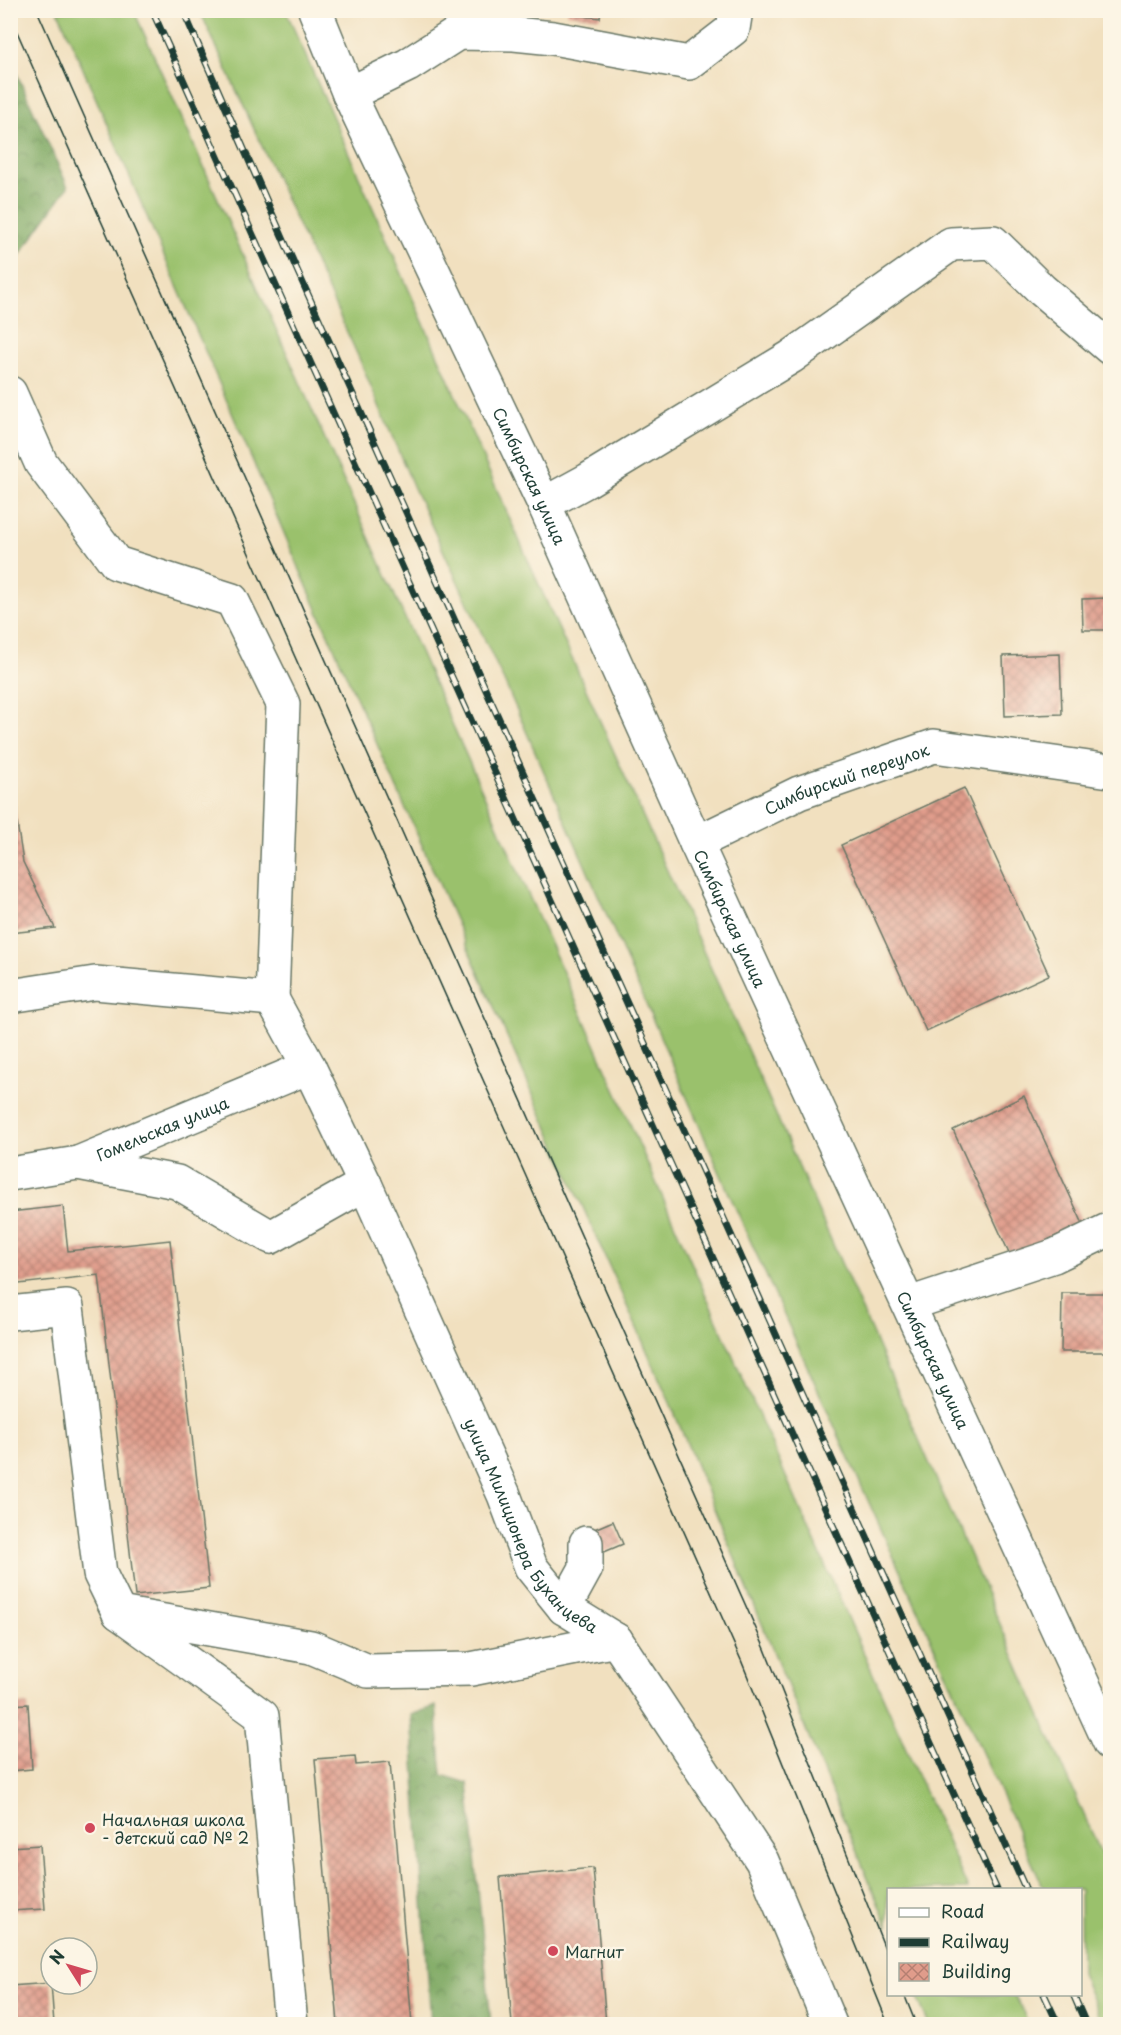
<svg xmlns="http://www.w3.org/2000/svg" width="1121" height="2035" font-family="'Playpen Sans',sans-serif">
  <defs>
    <pattern id="forest-crowns" width="20" height="18" patternUnits="userSpaceOnUse" patternTransform="scale(1.5)"><rect width="20" height="18" fill="#7ba760"/><path d="M2 6a3 3 0 1 1 6 0M12 15a3 3 0 1 1 6 0" fill="none" stroke="#648950"/></pattern>
    <pattern id="building-cross-hatch" width="8" height="8" patternUnits="userSpaceOnUse" patternTransform="scale(1.5)"><rect width="8" height="8" fill="#e09c8b"/><path d="M0 0l8 8M0 8l8-8" fill="none" stroke="#b58072"/></pattern>
  </defs>
  <rect width="100%" height="100%" fill="#fcf5e5"/>
  <filter id="ink" filterUnits="userSpaceOnUse"><feTurbulence type="fractalNoise" baseFrequency=".0167" numOctaves="2"/><feDisplacementMap in="SourceGraphic" scale="12" xChannelSelector="R" yChannelSelector="G"/><feConvolveMatrix kernelMatrix="1 2 1 2 8 2 1 2 1" color-interpolation-filters="sRGB"/></filter>
  <filter id="wash" filterUnits="userSpaceOnUse"><feTurbulence type="fractalNoise" baseFrequency=".008" numOctaves="4" result="noise"/><feDisplacementMap in="SourceGraphic" scale="24" xChannelSelector="R" yChannelSelector="G"/><feGaussianBlur stdDeviation="1.35" result="paint"/><feColorMatrix in="noise" values="0 0 0 0 0 0 0 0 0 0 0 0 0 0 0 0 0 1.4 0 .05"/><feComposite in="paint" operator="in"/></filter>
  <g filter="url(#wash)">
    <rect width="100%" height="100%" fill="#f1e0bf"/>
    <path fill="#9ac16c" stroke="#5c7f50" stroke-width="1.5" d="M58,11H134L575,999L968,1889L888,1890V1927L671,1405L316,607Z
      M200,11H286L535,576L740,1033L1110,1874V2024H1103L1081,1973L1080,1890L1044,1889L731,1198L505,683L414,488L358,356Z
      M916,1995H1015L1029,2024H929Z"/>
    <path fill="url(#forest-crowns)" stroke="#4d724a" stroke-width="1.5" d="M11,61L68,187L16,260L10,258Z
      M436,1706L442,1775L468,1783L491,2024H431L411,1715Z"/>
    <g id="blocks">
      <path fill="url(#building-cross-hatch)" d="M568,10H601L600,18L567,14Z
        M1107,598V630H1083L1082,599Z
        M1060,654L1062,714L1005,716L1003,656Z
        M10,777L23,862L55,928L10,933Z
        M964,788L1049,975L926,1031L841,845Z
        M1024,1096L1083,1224L1011,1257L953,1130Z
        M63,1206L68,1251L170,1240L209,1588L135,1596L99,1275L10,1285V1212Z
        M1062,1293H1110V1352H1061Z
        M613,1521L623,1544L602,1553L592,1530Z
        M28,1704L32,1769L10,1771V1705Z
        M355,1756L356,1765L390,1762L412,2024H338L315,1759Z
        M40,1845L45,1909L10,1911V1847Z
        M593,1868L606,2024H512L500,1877Z
        M51,1983L54,2024H10V1986Z"/>
    </g>
  </g>
  <g filter="url(#ink)">
    <use href="#blocks" fill-opacity="0" stroke="#687665" stroke-width="1.5"/>
    <g fill="none" stroke-linecap="round" stroke-linejoin="round">
      <g stroke="#687665" stroke-width="36">
        <g id="minor">
          <path d="M349,94L408,65L458,33L514,34L553,38L689,63L733,29L736,10"/>
          <path d="M10,393L41,463L116,563L232,600L283,704L272,999L95,983L10,996"/>
          <path d="M544,504L588,480L791,357L951,244L993,242L1042,290L1110,348"/>
          <path id="s1" d="M696,843L799,793L934,746L1110,771"/>
          <path id="s2" d="M272,999L309,1067L365,1184L504,1495L531,1567L564,1608L616,1640L762,1861L830,2024"/>
          <path d="M78,1163L177,1182L271,1237L365,1184"/>
          <path id="s3" d="M10,1174L78,1163L309,1067"/>
          <path d="M909,1304L1054,1256L1110,1229"/>
          <path d="M10,1313L67,1307L100,1574L119,1613"/>
          <path d="M564,1608L586,1568V1543"/>
          <path d="M291,2024L262,1716L119,1613L311,1647L368,1671L471,1669L616,1640"/>
        </g>
      </g>
      <g stroke="#687665" stroke-width="36">
        <g id="major">
          <path id="s4" d="M315,10L349,94L544,504L696,843L1110,1743"/>
        </g>
      </g>
      <use href="#minor" stroke="#fff" stroke-width="33"/>
      <use href="#major" stroke="#fff" stroke-width="33"/>
      <path stroke="#1f3d34" stroke-width="1.5" d="M37,10L765,1649L888,1956
        M10,16L741,1660L888,2024
        M904,1994L916,2024"/>
      <g stroke="#1f3d34" stroke-width="7">
        <path id="rail" d="M152,10L997,1890
          M183,10L297,270L1026,1890
          M1044,1994L1058,2024
          M1073,1994L1086,2024"/>
      </g>
      <use href="#rail" stroke="#fcf5e5" stroke-width="4.5" stroke-dasharray="14" stroke-linecap="butt"/>
    </g>
  </g>
  <g fill="#d1495b" stroke="#fcf5e5" stroke-width="2">
    <circle cx="90" cy="1828" r="6"/>
    <circle cx="553" cy="1951" r="6"/>
  </g>
  <g text-anchor="middle" dominant-baseline="central" stroke-width="5" stroke-linejoin="round" paint-order="stroke">
    <g font-size="16" fill="#1f3d34" stroke="#fcf5e5">
      <text stroke="none"><textPath href="#s4" startOffset="513">Симбирская улица</textPath></text>
      <text stroke="none"><textPath href="#s1" startOffset="164">Симбирский переулок</textPath></text>
      <text stroke="none"><textPath href="#s4" startOffset="999">Симбирская улица</textPath></text>
      <text stroke="none"><textPath href="#s3" startOffset="160">Гомельская улица</textPath></text>
      <text stroke="none"><textPath href="#s4" startOffset="1485">Симбирская улица</textPath></text>
      <text stroke="none"><textPath href="#s2" startOffset="590">улица Милиционера Буханцева</textPath></text>
    </g>
    <g font-size="16" fill="#1f3d34" stroke="#fcf5e5" text-anchor="start">
      <text x="102" y="1819">Начальная школа<tspan x="102" dy="18">- детский сад № 2</tspan></text>
      <text x="565" y="1951">Магнит</text>
    </g>
  </g>
  <rect width="1121" height="2035" fill="none" stroke="#fcf5e5" stroke-width="36"/>
  <rect x="887" y="1888" width="195" height="108" fill="#fcf5e5" stroke="#a4ab9e" stroke-width="1.5"/>
  <rect x="899" y="1908" width="30" height="9" fill="#ffffff" stroke="#a4ab9e" stroke-width="1.5"/>
  <text x="941" y="1918" font-size="18" fill="#1f3d34">Road</text>
  <rect x="899" y="1938" width="30" height="9" fill="#1f3d34" stroke="#a4ab9e" stroke-width="1.5"/>
  <text x="941" y="1948" font-size="18" fill="#1f3d34">Railway</text>
  <rect x="899" y="1963" width="30" height="18" fill="url(#building-cross-hatch)" stroke="#a4ab9e" stroke-width="1.5"/>
  <text x="941" y="1978" font-size="18" fill="#1f3d34">Building</text>
  <g transform="translate(69 1966) rotate(307)"><circle r="28" fill="#fcf5e5" stroke="#a4ab9e" stroke-width="1.5"/>
  <path d="M0-4.5L10 22L0 15L-10 22Z" fill="#d1495b"/>
  <text y="-9" font-size="16" font-weight="bold" text-anchor="middle" fill="#1f3d34">N</text>
  </g>
</svg>
